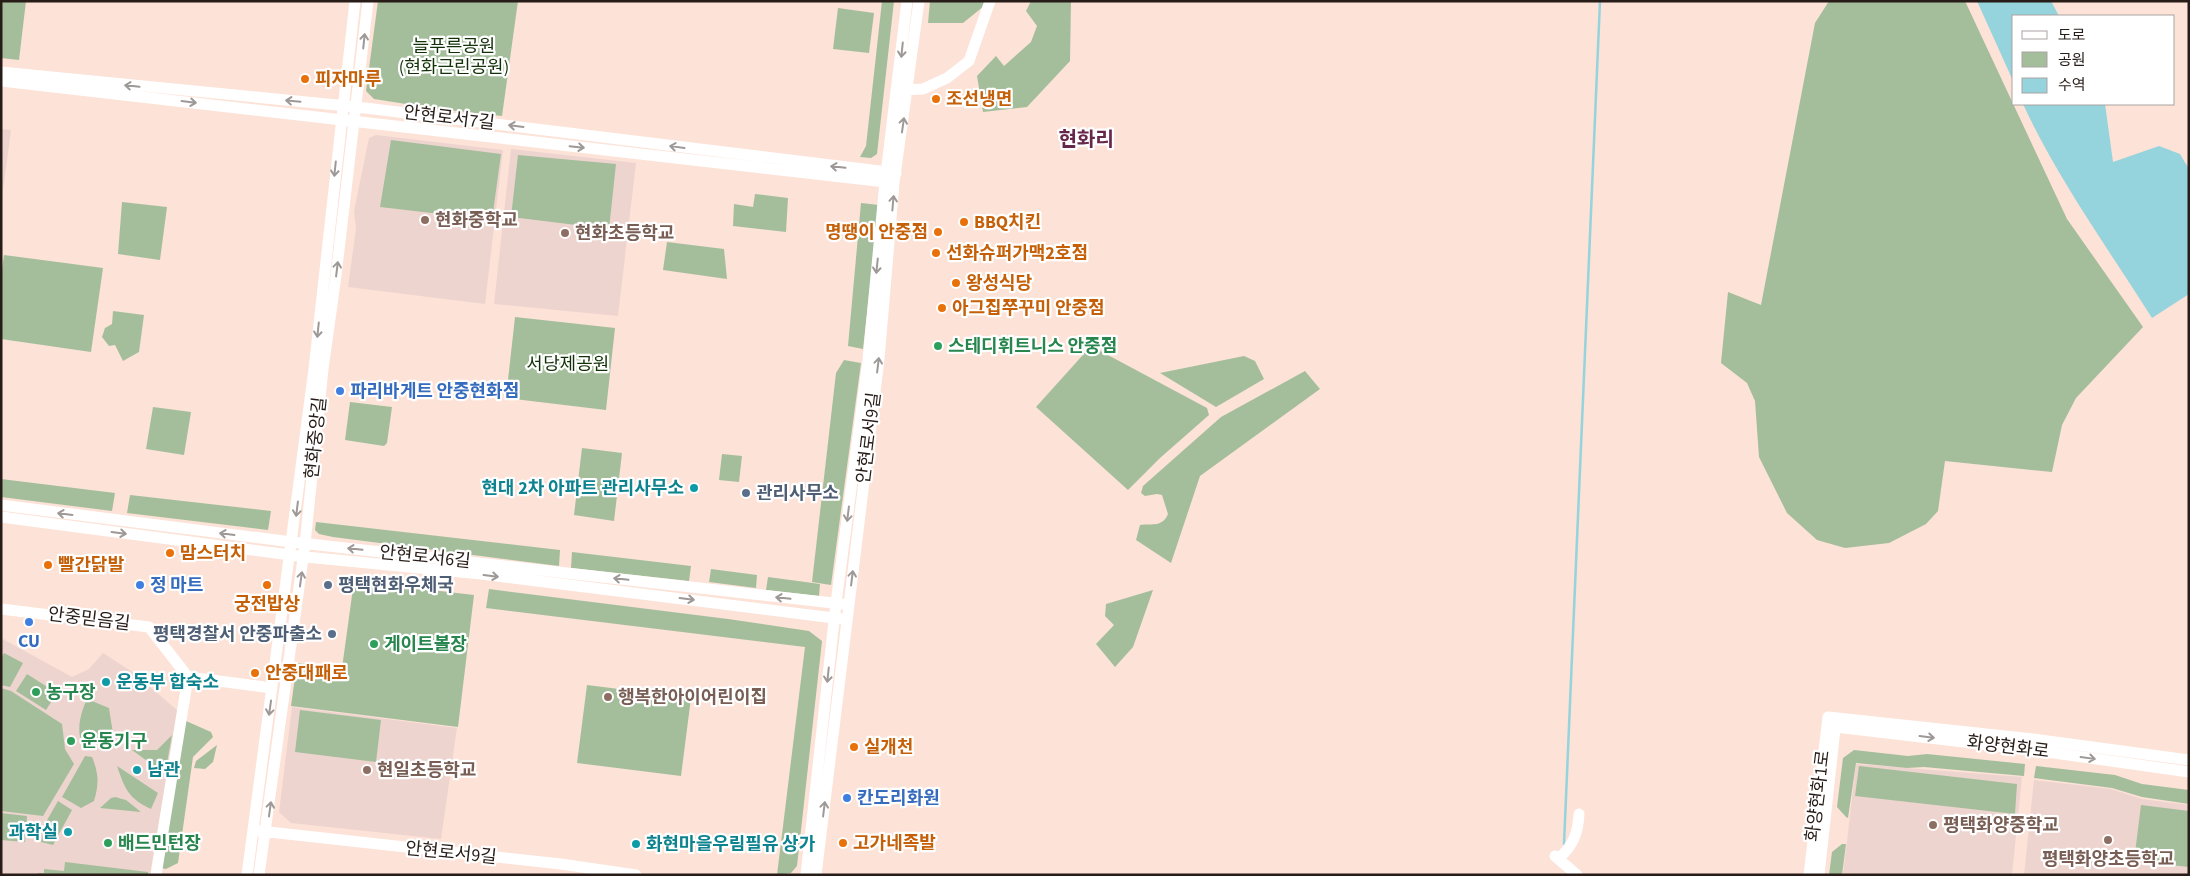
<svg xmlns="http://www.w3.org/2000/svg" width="2190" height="876" font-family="'Source Sans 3','Noto Sans KR',sans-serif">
  <rect width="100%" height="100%" fill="#fce2d7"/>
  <path fill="#eed4ce" d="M1,129L11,130L1,206Z
    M376,135L503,150L485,304L348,287L356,229L354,211L369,138Z
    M511,149L636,163L618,316L494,304Z
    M1,638L72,677L89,669L103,653L134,673L178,711L150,875H1Z
    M292,707L457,728L441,839L291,823L279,812Z
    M1856,764L2022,777L2012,875H1843Z
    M2034,780L2111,789L2142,799L2189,805V875H2024Z"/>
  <path fill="#a4be9c" d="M1,1H26L19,60L1,58Z
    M378,1H518L502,116L438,109L374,99L366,91Z
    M882,1H894L877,154L871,158L860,157L866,146Z
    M930,1H985L984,6L963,23H928Z
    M1031,1H1071L1070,61L1027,107L983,112L977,76L996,56L1004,66L1031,42L1037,26L1026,11Z
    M1829,1H1965L2067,219L2143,327L2076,398L2062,425L2052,472L1945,461L1938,511L1926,524L1889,543L1845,548L1817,540L1787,513L1759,457L1755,401L1747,383L1721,363L1728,292L1761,305L1815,23Z
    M838,8L874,13L869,53L833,49Z
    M391,140L501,154L492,220L380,207Z
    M518,155L616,164L609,229L511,217Z
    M755,194L788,198L786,232L733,226L734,204L753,207Z
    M122,202L167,207L160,260L118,254Z
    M861,203L879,205L863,349L848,346Z
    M667,242L724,249L727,279L663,270Z
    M4,255L103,268L91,352L1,339V276Z
    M113,311L144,315L139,352L123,361L115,345L109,346L102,337L105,328L112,324Z
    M515,317L615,328L606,410L506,398Z
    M1091,346L1207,408L1209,415L1160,458L1128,490L1036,407Z
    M1244,356L1255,361L1264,379L1216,407L1160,373Z
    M844,360L861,363L831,585L812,582L836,373Z
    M1305,371L1320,389L1200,476L1171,563L1136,540L1140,525C1152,523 1162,528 1168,514L1162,495L1157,494L1145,496L1141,493L1143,486L1221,417Z
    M350,402L392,407L387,443L384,446L345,440Z
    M153,407L191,412L184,455L146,449Z
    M582,448L622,453L614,521L574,515Z
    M722,454L742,456L739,482L719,480Z
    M1,479L115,493L112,511L1,497Z
    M130,495L271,511L268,530L127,513Z
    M316,522L560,550L559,566L333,537L319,534L315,530Z
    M572,552L691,566L689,581L571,568Z
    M711,569L757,575L756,588L709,582Z
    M768,577L820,584L819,596L766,590Z
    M354,581L474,595L458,727L291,706L297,663L342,668Z
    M489,589L728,619L809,631L822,641L797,866L791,873L777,875L805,647L486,608Z
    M1153,590L1133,647L1115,667L1096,644L1114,625L1105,616L1106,604Z
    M4,653L23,663L10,687L1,685V658Z
    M27,674L57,693L46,710L16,691Z
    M587,685L691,698L681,776L577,763Z
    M1,688L11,691L62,724L65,749L74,764L43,816L1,811Z
    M87,699L109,708L114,740L82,743C76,729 81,712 87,699Z
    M300,710L381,720L376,762L295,752Z
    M186,721L211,732L213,737L193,757L178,863L166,869L161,868Z
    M172,735L165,774L132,750H157Z
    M217,745L213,762L205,769L194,768L196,761Z
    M1854,750L1908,756L1927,754L2025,764L2024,776L1924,767L1907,768L1856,763L1848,818L1846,817L1837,807L1843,758Z
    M85,756L92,757C99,774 99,784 94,801L81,808L62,797Z
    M117,766L158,793L151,809C128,798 125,789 117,766Z
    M1859,766L2017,784L2015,814L1855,796Z
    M2036,766L2115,775L2142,784L2189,790V804L2142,797L2112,788L2034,778Z
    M115,797L126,800L141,812L100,808L111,798Z
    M58,801L72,810L53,845L41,842L46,822Z
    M2141,805L2189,811V867L2134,861Z
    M1,813L27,816L25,842L1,840Z
    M1842,844H1846L1842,875H1829L1832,852Z
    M65,862L148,872V875H38V873H44V869L64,871Z"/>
  <path fill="#95d3dd" d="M1977,1H2051L2059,16H2014V83Z
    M2023,104H2105L2113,162L2159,146L2180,154L2189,169V294L2152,318C2109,250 2056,176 2023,104Z"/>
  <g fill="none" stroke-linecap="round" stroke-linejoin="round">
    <path stroke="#95d3dd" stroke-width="2.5" d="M1564,844L1600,1"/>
    <path stroke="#fff" stroke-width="11" d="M1,72L357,107L896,173
      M1,81L894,183
      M902,90L923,89L947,78L969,61L990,1
      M1,505L292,542L842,604
      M1,517L306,557L481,574L842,619
      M1,609L149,627L188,677L272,688
      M1827,726L2032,750L2189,772
      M260,831L561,864L636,875
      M1555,856L1577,875
      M1559,858C1573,846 1578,833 1579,814
      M156,875L188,677
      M247,875L314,369L355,1
      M259,875L305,544L323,369L336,276L368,1
      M806,875L836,603L868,360L885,182L907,1
      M816,875L879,359L894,183L919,1
      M1809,875L1828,717L2033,739L2189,760
      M1819,875L1836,720"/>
  </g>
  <defs><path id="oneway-shaft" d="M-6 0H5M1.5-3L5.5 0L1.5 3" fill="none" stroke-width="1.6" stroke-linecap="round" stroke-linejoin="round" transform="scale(1.25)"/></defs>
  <g stroke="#9e9997">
    <use href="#oneway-shaft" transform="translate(364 41) rotate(-84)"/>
    <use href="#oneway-shaft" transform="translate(902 50) rotate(96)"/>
    <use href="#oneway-shaft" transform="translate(132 86) rotate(-174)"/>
    <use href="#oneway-shaft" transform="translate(293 101) rotate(-175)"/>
    <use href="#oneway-shaft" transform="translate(189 102) rotate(7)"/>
    <use href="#oneway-shaft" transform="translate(903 125) rotate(-82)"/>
    <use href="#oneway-shaft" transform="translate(516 126) rotate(-173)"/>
    <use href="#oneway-shaft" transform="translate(577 147) rotate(6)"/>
    <use href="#oneway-shaft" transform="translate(677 147) rotate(-172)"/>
    <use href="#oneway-shaft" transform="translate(838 167) rotate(-174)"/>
    <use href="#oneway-shaft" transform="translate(335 169) rotate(96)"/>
    <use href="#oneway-shaft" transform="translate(893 203) rotate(-85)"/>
    <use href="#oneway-shaft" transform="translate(877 266) rotate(96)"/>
    <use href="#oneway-shaft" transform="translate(337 269) rotate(-83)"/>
    <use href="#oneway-shaft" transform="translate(318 330) rotate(96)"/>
    <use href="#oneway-shaft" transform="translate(878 365) rotate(-83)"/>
    <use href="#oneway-shaft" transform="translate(297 509) rotate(97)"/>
    <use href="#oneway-shaft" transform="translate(65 514) rotate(-173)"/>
    <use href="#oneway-shaft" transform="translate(848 514) rotate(97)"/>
    <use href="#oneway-shaft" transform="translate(119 533) rotate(7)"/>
    <use href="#oneway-shaft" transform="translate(227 534) rotate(-173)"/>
    <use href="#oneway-shaft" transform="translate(355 549) rotate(-174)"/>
    <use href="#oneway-shaft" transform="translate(491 576) rotate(7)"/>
    <use href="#oneway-shaft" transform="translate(852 578) rotate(-83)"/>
    <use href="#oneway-shaft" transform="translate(301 579) rotate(-82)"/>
    <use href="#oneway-shaft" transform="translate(621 579) rotate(-174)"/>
    <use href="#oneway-shaft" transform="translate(783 598) rotate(-174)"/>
    <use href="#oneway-shaft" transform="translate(687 599) rotate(7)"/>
    <use href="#oneway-shaft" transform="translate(828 675) rotate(96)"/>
    <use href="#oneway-shaft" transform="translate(270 708) rotate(98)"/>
    <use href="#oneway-shaft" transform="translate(1927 737) rotate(7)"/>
    <use href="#oneway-shaft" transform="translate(2088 758) rotate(8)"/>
    <use href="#oneway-shaft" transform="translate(270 809) rotate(-82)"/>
    <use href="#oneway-shaft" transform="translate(824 809) rotate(-83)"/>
  </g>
  <g fill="#e8710a" stroke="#fff" stroke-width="2">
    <circle cx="305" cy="79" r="5"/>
    <circle cx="936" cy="99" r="5"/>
    <circle cx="964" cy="222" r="5"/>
    <circle cx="938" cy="232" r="5"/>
    <circle cx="936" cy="253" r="5"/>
    <circle cx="956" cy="283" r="5"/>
    <circle cx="942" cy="308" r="5"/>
    <circle cx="170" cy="553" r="5"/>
    <circle cx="48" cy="565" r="5"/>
    <circle cx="267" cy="585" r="5"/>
    <circle cx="255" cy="673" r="5"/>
    <circle cx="854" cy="747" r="5"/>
    <circle cx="843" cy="843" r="5"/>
  </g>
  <g fill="#8d6e63" stroke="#fff" stroke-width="2">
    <circle cx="425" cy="220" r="5"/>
    <circle cx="565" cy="233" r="5"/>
    <circle cx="608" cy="697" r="5"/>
    <circle cx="367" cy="770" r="5"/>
    <circle cx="1933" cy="825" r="5"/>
    <circle cx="2108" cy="840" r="5"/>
  </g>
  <g fill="#2e9e5b" stroke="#fff" stroke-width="2">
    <circle cx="938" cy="346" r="5"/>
    <circle cx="374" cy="644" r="5"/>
    <circle cx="36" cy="692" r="5"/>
    <circle cx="71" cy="741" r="5"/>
    <circle cx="108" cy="843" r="5"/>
  </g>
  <g fill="#3f7fe0" stroke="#fff" stroke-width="2">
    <circle cx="340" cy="391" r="5"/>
    <circle cx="140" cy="585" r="5"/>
    <circle cx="29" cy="622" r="5"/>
    <circle cx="847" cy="798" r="5"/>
  </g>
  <g fill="#0f9aa8" stroke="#fff" stroke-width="2">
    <circle cx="694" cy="488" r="5"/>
    <circle cx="106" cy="682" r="5"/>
    <circle cx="137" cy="770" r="5"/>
    <circle cx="68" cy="832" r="5"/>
    <circle cx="636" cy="844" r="5"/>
  </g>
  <g fill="#5c6f8a" stroke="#fff" stroke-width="2">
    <circle cx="746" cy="493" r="5"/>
    <circle cx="328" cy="585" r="5"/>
    <circle cx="332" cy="634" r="5"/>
  </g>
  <g text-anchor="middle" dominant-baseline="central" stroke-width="4.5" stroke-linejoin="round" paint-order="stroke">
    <g font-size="18" fill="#133108" stroke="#fff">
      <text x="454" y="46">늘푸른공원<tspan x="454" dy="21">(현화근린공원)</tspan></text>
      <text x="568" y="364">서당제공원</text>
    </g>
    <g font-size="18" font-weight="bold" fill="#c56008" stroke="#fff" text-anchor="start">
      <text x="315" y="79">피자마루</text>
      <text x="946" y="99">조선냉면</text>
      <text x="974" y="222">BBQ치킨</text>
      <text x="928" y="232" text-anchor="end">명땡이 안중점</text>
      <text x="946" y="253">선화슈퍼가맥2호점</text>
      <text x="966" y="283">왕성식당</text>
      <text x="952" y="308">아그집쭈꾸미 안중점</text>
      <text x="180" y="553">맘스터치</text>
      <text x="58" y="565">빨간닭발</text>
      <text x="267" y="604" text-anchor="middle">궁전밥상</text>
      <text x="265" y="673">안중대패로</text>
      <text x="864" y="747">실개천</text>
      <text x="853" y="843">고가네족발</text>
    </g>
    <g font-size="18" fill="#271c17" stroke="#fff">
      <text transform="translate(449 118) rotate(7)">안현로서7길</text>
      <text transform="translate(316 438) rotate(-84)">현화중앙길</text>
      <text transform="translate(869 438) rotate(-83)">안현로서9길</text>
      <text transform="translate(425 557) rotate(6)">안현로서6길</text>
      <text transform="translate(89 619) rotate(7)">안중믿음길</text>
      <text transform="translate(2008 747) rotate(7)">화양현화로</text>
      <text transform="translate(1818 796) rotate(-83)">화양현화1로</text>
      <text transform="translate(451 853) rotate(6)">안현로서9길</text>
    </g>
    <g font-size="18" font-weight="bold" fill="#785e54" stroke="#fff" text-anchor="start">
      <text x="435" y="220">현화중학교</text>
      <text x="575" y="233">현화초등학교</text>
      <text x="618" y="697">행복한아이어린이집</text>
      <text x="377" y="770">현일초등학교</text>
      <text x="1943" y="825">평택화양중학교</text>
      <text x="2108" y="859" text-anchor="middle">평택화양초등학교</text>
    </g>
    <g font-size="18" font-weight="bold" fill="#27864d" stroke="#fff" text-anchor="start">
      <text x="948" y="346">스테디휘트니스 안중점</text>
      <text x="384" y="644">게이트볼장</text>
      <text x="46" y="692">농구장</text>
      <text x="81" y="741">운동기구</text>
      <text x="118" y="843">배드민턴장</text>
    </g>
    <g font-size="18" font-weight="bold" fill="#366cbe" stroke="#fff" text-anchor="start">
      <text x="350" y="391">파리바게트 안중현화점</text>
      <text x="150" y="585">정 마트</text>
      <text x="29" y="641" text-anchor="middle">CU</text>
      <text x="857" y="798">칸도리화원</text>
    </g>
    <g font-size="18" font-weight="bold" fill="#0d838f" stroke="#fff" text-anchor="start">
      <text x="684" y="488" text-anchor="end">현대 2차 아파트 관리사무소</text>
      <text x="116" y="682">운동부 합숙소</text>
      <text x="147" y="770">남관</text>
      <text x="58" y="832" text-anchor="end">과학실</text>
      <text x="646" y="844">화현마을우림필유 상가</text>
    </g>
    <g font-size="18" font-weight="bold" fill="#4e5e75" stroke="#fff" text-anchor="start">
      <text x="756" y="493">관리사무소</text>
      <text x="338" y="585">평택현화우체국</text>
      <text x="322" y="634" text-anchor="end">평택경찰서 안중파출소</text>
    </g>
    <g font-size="20" font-weight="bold" fill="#66274a" stroke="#fff">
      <text x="1086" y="140">현화리</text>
    </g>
  </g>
  <rect width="2190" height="876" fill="none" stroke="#271c17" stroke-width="5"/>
  <rect x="2012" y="15" width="162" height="90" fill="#ffffff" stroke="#a9a4a2"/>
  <rect x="2022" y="31" width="25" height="8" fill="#ffffff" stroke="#a9a4a2"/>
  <text x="2058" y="40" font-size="15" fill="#271c17">도로</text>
  <rect x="2022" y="52" width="25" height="15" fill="#a4be9c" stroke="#a9a4a2"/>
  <text x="2058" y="65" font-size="15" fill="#271c17">공원</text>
  <rect x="2022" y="78" width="25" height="15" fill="#95d3dd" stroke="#a9a4a2"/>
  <text x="2058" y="90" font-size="15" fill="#271c17">수역</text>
</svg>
